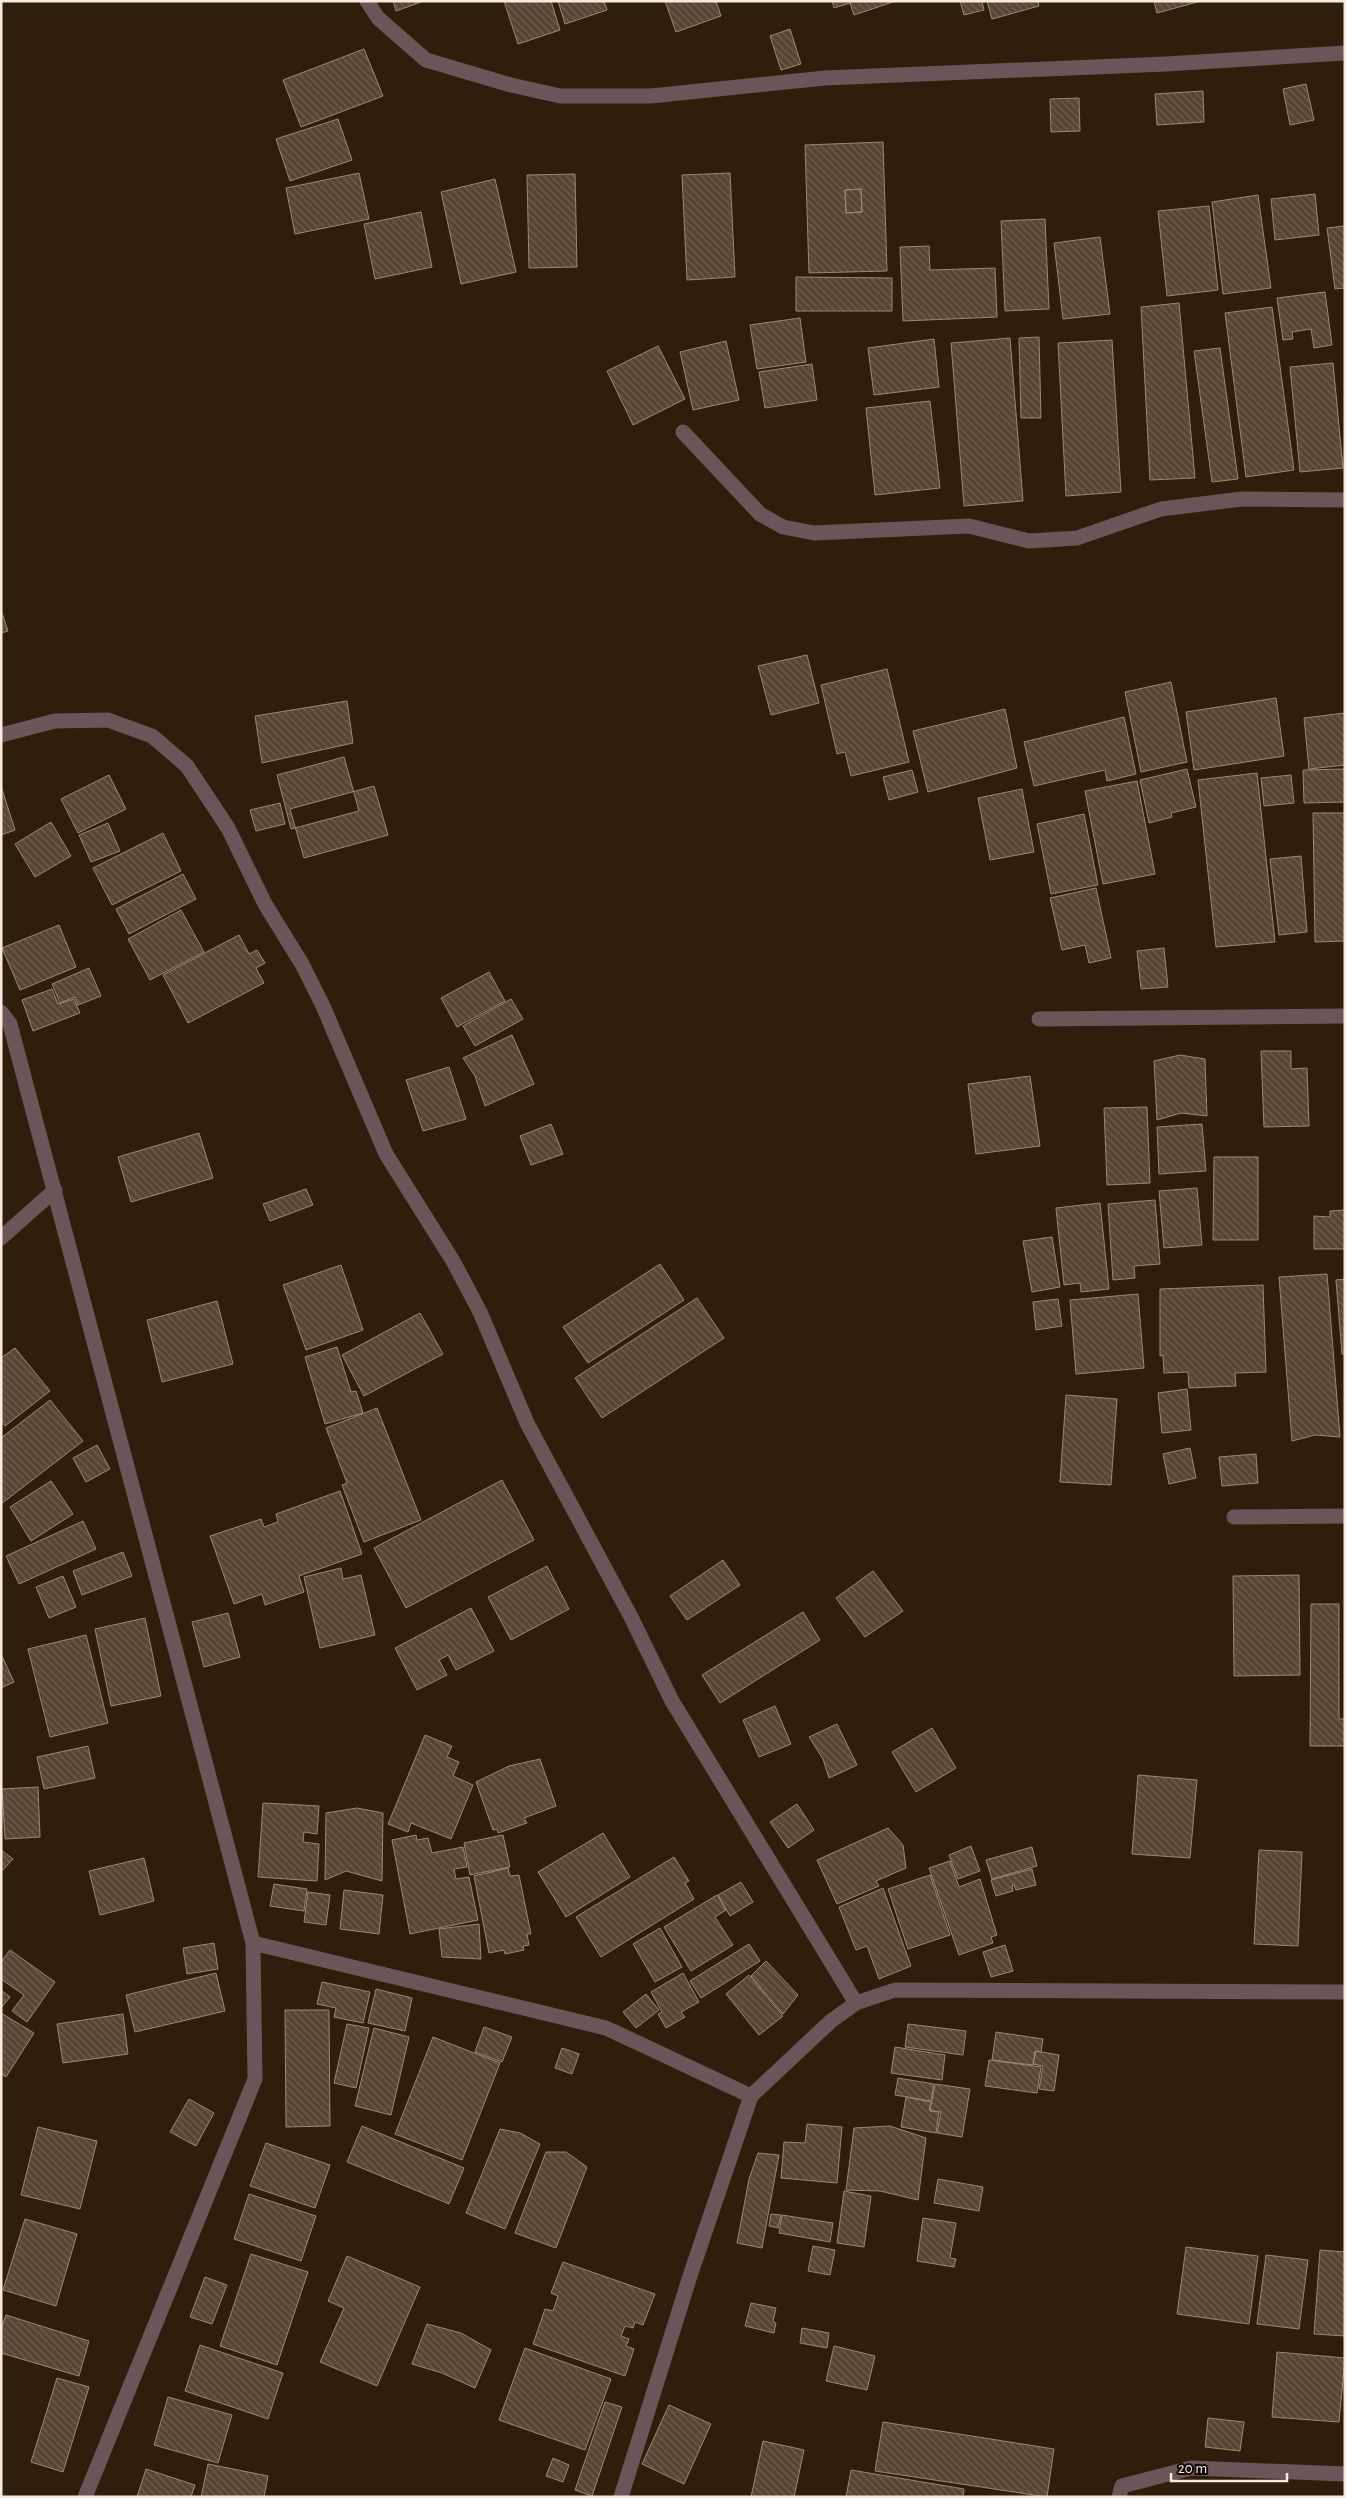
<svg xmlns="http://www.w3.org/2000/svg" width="1346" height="2498" font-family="'Alegreya Sans',sans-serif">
  <defs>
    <pattern id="building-back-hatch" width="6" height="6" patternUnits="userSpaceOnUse" patternTransform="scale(1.25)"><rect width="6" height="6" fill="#584533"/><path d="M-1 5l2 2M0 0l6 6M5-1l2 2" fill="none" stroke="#716050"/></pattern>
  </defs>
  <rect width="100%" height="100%" fill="#2e1e0c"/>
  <path fill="url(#building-back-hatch)" stroke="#9c8874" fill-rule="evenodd" d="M393,1H424L396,11Z
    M504,1H551L560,30L518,44Z
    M558,1H604L607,10L565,24Z
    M665,1H716L721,16L676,32Z
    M832,1H896L854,15L850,3L834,8Z
    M960,1H982L984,10L964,15Z
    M987,1H1038L1039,6L992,19Z
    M1154,1H1201L1157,13Z
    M790,29L801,64L781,70L770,36Z
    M364,49L383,96L301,127L283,80Z
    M1306,84L1314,120L1290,125L1283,89Z
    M1203,91L1204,122L1157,125L1155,94Z
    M1079,98L1080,131L1051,132L1050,99Z
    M338,119L352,160L290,181L276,139Z
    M883,142L887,271L809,273L805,145ZM861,189L862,212L846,213L845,190Z
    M359,173L369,219L295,234L286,188Z
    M730,173L735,277L687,280L682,175Z
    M575,174L577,267L529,268L527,175Z
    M495,179L516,272L461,284L441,192Z
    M861,189L862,212L846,213L845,190Z
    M1315,194L1319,235L1275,240L1271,199Z
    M1258,195L1271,288L1223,294L1212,202Z
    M1209,206L1218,290L1167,296L1158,211Z
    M421,212L432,267L375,279L364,224Z
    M1045,219L1049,309L1005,311L1001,221Z
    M1345,226V288L1335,289L1327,228Z
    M1100,237L1110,314L1063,319L1054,243Z
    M929,246L930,270L995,268L997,317L903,321L900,247Z
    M796,277L892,278V311H796Z
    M1325,292L1332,345L1314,348L1311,329L1292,332L1293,339L1283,340L1277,298Z
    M1179,303L1195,478L1150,480L1141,307Z
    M1272,307L1294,470L1246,477L1225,313Z
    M800,318L806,362L757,369L750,325Z
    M1039,337L1041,418H1021L1019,338Z
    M1010,338L1023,501L964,506L951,343Z
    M934,339L939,387L874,395L868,348Z
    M1112,340L1121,492L1066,496L1058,343Z
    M726,341L739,400L693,410L680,352Z
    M658,346L685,399L633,425L607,371Z
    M1220,348L1238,479L1212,482L1194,351Z
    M1333,363L1343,468L1300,472L1290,367Z
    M812,364L817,400L765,408L759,372Z
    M930,401L940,488L875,495L866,408Z
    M1,610L8,631L1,633Z
    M807,655L819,703L771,715L758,666Z
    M887,669L909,762L851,776L845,752L837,754L821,685Z
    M1171,682L1187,762L1141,772L1125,692Z
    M1276,698L1284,756L1194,770L1186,712Z
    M347,701L353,743L262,763L255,716Z
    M1005,709L1017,768L928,792L913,731Z
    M1345,713V765L1309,769L1304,718Z
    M1124,717L1136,774L1107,781L1105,770L1034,786L1024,742Z
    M344,757L359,811L291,829L277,775Z
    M1187,769L1196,807L1171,813L1172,817L1149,823L1140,780Z
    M1345,769V802L1304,803L1303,770Z
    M912,770L918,792L889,800L883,777Z
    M1257,773L1275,942L1216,947L1198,780Z
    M109,775L126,809L78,833L61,799Z
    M1291,775L1294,803L1264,806L1261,778Z
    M1137,781L1155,874L1103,884L1085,791Z
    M1,786L15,830L1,835Z
    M374,786L388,835L304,858L290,809Z
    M1022,789L1034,852L990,860L978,798Z
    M280,803L285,824L256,831L250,810Z
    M1313,813H1345V941L1315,942Z
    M1084,814L1098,885L1051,894L1037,824Z
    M51,822L71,856L35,877L15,844Z
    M108,823L120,851L91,862L79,835Z
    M163,833L181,871L112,905L93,868Z
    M1301,856L1307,932L1279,935L1270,859Z
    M183,874L196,899L129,934L116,909Z
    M1096,888L1111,958L1089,963L1085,945L1062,950L1050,898Z
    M181,910L204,952L150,980L128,939Z
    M59,925L76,967L20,990L2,948Z
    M239,935L249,954L257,950L265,963L256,968L264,983L188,1023L163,975Z
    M1164,948L1168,987L1141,989L1137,951Z
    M89,968L101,996L78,1005L75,997L60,1003L52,984Z
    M489,972L505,1001L457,1027L441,998Z
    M52,989L58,1004L74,999L80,1013L33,1031L22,1000Z
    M511,999L523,1019L475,1046L463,1026Z
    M512,1035L534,1084L485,1106L475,1076L463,1058Z
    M1261,1051H1291V1069L1307,1068L1309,1126L1264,1127Z
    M1180,1055L1205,1059L1207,1116L1181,1113L1157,1120L1154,1061Z
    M449,1067L466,1119L423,1131L406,1080Z
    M1030,1076L1040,1146L976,1154L968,1084Z
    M1147,1107L1150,1183L1107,1185L1104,1108Z
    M551,1124L563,1154L531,1165L520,1136Z
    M1202,1124L1206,1171L1159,1174L1157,1127Z
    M199,1133L213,1178L131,1202L118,1157Z
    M1214,1157H1258V1240H1213Z
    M1197,1188L1202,1245L1164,1248L1159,1191Z
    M306,1189L313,1205L270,1221L263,1204Z
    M1155,1200L1160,1264L1134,1266L1135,1278L1113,1280L1108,1204Z
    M1100,1203L1109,1289L1081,1292L1080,1283L1064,1285L1056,1208Z
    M1345,1210V1249H1314V1216L1330,1217V1211Z
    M1052,1237L1060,1287L1032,1292L1023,1241Z
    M660,1264L684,1300L588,1363L563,1327Z
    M341,1265L363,1330L306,1350L283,1285Z
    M1327,1274L1340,1437L1315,1435L1292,1441L1279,1277Z
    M1345,1279V1354H1342L1336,1280Z
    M1263,1285L1266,1372L1235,1373L1236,1386L1189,1388L1188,1372L1164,1373L1163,1355L1160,1356V1289Z
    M1138,1294L1144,1368L1076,1374L1070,1300Z
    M697,1298L724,1338L602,1418L575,1378Z
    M1058,1299L1062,1326L1036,1330L1033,1302Z
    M217,1301L233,1364L162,1382L147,1320Z
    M420,1313L443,1354L364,1396L342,1355Z
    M337,1347L351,1392L356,1391L363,1413L325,1424L305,1357Z
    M15,1348L50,1391L5,1426L1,1421V1358Z
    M1187,1389L1191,1430L1162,1433L1158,1393Z
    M1066,1395L1117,1399L1111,1485L1060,1482Z
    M50,1400L83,1441L1,1504V1438Z
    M377,1408L421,1520L364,1542L342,1485L347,1483L326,1428Z
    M97,1445L110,1469L86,1482L73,1458Z
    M1190,1448L1196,1478L1169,1484L1163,1454Z
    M1256,1454L1258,1483L1222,1486L1219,1457Z
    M502,1480L534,1540L406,1608L374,1548Z
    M51,1481L73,1514L31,1541L10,1507Z
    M340,1491L362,1554L299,1576L304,1592L265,1605L262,1594L234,1604L210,1536L261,1519L264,1527L278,1522L276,1514Z
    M83,1521L96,1549L19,1584L6,1556Z
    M123,1552L132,1576L82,1595L73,1571Z
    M723,1560L740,1585L687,1620L670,1596Z
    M547,1566L569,1609L511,1640L488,1597Z
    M341,1568L343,1579L361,1575L375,1635L320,1648L304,1577Z
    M873,1571L903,1611L865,1637L836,1598Z
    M1299,1575L1300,1675L1234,1676L1233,1576Z
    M63,1576L76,1607L49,1618L36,1587Z
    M1311,1604H1339V1719H1345V1746H1310Z
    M471,1608L494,1651L456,1670L448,1655L439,1660L447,1675L417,1690L395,1648Z
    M803,1612L820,1640L720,1703L702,1675Z
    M228,1613L240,1657L204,1667L192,1622Z
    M145,1618L161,1696L111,1706L95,1629Z
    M86,1635L108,1723L50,1737L28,1649Z
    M1,1654L14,1682L1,1688Z
    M775,1706L791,1744L759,1757L743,1720Z
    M837,1724L857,1765L829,1778L823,1759L809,1737Z
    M932,1728L956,1768L916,1792L892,1752Z
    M425,1735L452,1746L447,1757L459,1762L453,1776L473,1785L451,1839L411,1823L408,1832L388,1824Z
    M88,1746L95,1778L44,1789L37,1757Z
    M540,1759L556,1806L524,1818L527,1823L498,1833L497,1829L493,1830L476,1782L509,1766Z
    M1138,1775L1197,1780L1190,1858L1132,1854Z
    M38,1787L40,1837L5,1839L2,1789Z
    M263,1803L319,1806L317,1834L304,1832L303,1842L319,1844L317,1881L258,1877Z
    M797,1804L814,1830L788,1848L770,1822Z
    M357,1808L383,1813L382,1881L346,1871L325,1880L326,1813Z
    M888,1828L903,1845L906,1868L876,1881L879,1886L837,1904L817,1860Z
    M603,1833L630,1877L566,1917L538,1872Z
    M416,1835L417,1840L428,1838L432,1853L463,1847L467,1867L454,1869L456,1879L469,1877L478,1920L410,1934L392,1840Z
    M503,1835L510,1867L470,1875L464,1843Z
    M971,1846L980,1871L958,1879L949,1855Z
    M1032,1847L1037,1866L992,1879L986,1860Z
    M1,1850L13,1859L1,1872Z
    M1259,1850L1302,1852L1298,1946L1254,1944Z
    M674,1857L689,1881L685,1883L694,1899L601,1957L576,1917Z
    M144,1858L154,1901L100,1915L89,1871Z
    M950,1861L959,1887L980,1879L997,1935L991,1937L993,1943L959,1955L929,1868Z
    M508,1868L510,1876L519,1875L531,1934H527L529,1945L523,1946L524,1950L505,1954L504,1950L489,1953L474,1876Z
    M1032,1869L1036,1885L1016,1890L1014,1885H1012L1013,1891L996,1896L991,1880Z
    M930,1875L950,1935L908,1949L888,1889Z
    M741,1882L753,1902L730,1916L718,1895Z
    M274,1884L307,1889L304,1911L270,1906Z
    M883,1888L911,1966L879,1979L867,1946L856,1950L839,1907Z
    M344,1890L383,1895L379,1934L340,1929Z
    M308,1892L330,1895L326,1925L304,1922Z
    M717,1895L726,1910L715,1917L733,1945L691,1971L664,1927Z
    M479,1924L481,1959L442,1957L439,1929Z
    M660,1928L682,1967L655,1982L633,1944Z
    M214,1943L218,1969L187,1974L183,1948Z
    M749,1944L760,1961L701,1998L690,1981Z
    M1005,1945L1013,1971L991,1977L983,1952Z
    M10,1950L55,1982L27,2022L12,2011L24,1995L1,1979V1962Z
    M766,1961L798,1995L783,2014L751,1976Z
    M216,1973L225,2011L135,2032L126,1995Z
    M683,1973L699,2002L681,2012L685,2017L666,2028L658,2014L662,2012L651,1992Z
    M749,1975L783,2016L759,2035L726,1994Z
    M322,1982L370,1992L363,2023L334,2017L336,2008L317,2004Z
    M376,1989L412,1998L405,2031L368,2023Z
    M1,1990L10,1997L1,2008Z
    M646,1994L659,2010L636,2028L623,2012Z
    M285,2010H329L330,2126L286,2127Z
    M1,2013L34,2033L6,2077L1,2074Z
    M123,2014L128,2054L63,2063L57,2024Z
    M347,2024L369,2028L356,2088L334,2083Z
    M908,2024L966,2031L963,2055L905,2047Z
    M484,2027L512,2037L502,2062L475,2052Z
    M374,2028L409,2037L391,2115L355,2106Z
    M996,2032L1043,2039L1041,2052L1035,2051L1033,2065L992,2060Z
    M433,2037L500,2063L462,2160L395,2134Z
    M895,2047L945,2055L942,2080L891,2073Z
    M562,2048L579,2054L572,2074L555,2068Z
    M1036,2051L1059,2055L1054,2091L1039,2089L1043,2066L1033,2064Z
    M989,2060L1041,2067L1037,2093L985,2086Z
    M898,2078L934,2084L931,2101L895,2095Z
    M935,2084L970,2089L962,2137L937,2133L941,2112L930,2111Z
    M906,2097L931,2102L929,2110L939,2112L936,2133L901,2127Z
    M189,2099L214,2113L196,2146L170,2132Z
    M807,2124L842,2127L837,2183L781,2178L784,2142L805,2143Z
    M362,2126L464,2168L449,2204L347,2162Z
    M890,2126L926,2138L918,2200L880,2191L846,2190L854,2128Z
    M38,2127L97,2141L80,2209L21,2195Z
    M500,2129L520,2133L540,2144L505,2229L466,2213Z
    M266,2143L330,2165L315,2208L250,2186Z
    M546,2152H566L587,2167L556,2248L515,2233Z
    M758,2153L779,2155L762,2248L737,2243L749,2179Z
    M938,2179L983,2187L979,2211L934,2203Z
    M844,2191L871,2196L864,2247L837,2243Z
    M249,2194L316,2216L301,2261L234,2239Z
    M771,2214L781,2215L778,2228L769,2226Z
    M782,2215L833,2223L830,2242L779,2233Z
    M923,2218L956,2223L950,2258L956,2259L954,2267L917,2261Z
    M25,2219L77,2234L56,2306L3,2290Z
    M813,2246L835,2250L830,2275L808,2271Z
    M1186,2247L1258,2256L1249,2324L1177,2314Z
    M1320,2250L1345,2252V2336L1314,2334Z
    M251,2254L308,2272L277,2365L220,2346Z
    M1266,2255L1308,2260L1299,2329L1257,2324Z
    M347,2256L420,2287L377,2386L320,2362L344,2308L328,2301Z
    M563,2262L655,2294L643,2325L635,2322L633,2328L625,2326L621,2336L629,2339L626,2346L634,2349L625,2376L533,2344L545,2309L553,2311L558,2296L551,2293Z
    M205,2277L227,2285L212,2324L190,2317Z
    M751,2303L776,2308L773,2322L776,2323L774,2333L745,2326Z
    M6,2315L89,2341L79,2376L1,2353V2329Z
    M427,2324L461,2333L491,2350L475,2388L442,2373L412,2364Z
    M802,2328L829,2333L827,2348L800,2343Z
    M200,2345L283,2373L268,2419L185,2391Z
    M834,2346L875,2356L867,2390L826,2381Z
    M525,2348L611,2379L585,2450L499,2420Z
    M1277,2352L1345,2358L1339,2422L1272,2417Z
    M57,2378L89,2387L63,2472L31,2462Z
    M168,2397L232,2415L218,2463L154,2445Z
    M605,2402L622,2407L592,2496L575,2490Z
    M669,2405L711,2424L684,2484L642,2464Z
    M1208,2418L1244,2422L1240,2451L1205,2447Z
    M883,2422L1054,2449L1047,2497L875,2471Z
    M763,2441L804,2450L794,2497H751Z
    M553,2458L569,2465L563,2482L546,2476Z
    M208,2464L268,2476L264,2497H201Z
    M146,2469L195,2485L191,2497H137Z
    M851,2470L964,2489L963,2497H846Z"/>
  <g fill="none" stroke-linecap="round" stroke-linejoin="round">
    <path stroke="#6a5658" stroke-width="15" d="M367,1L378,18L426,60L511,85L560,96H651L825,78L1166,64L1345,53
      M683,432L760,514L783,527L814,533L969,526L1029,541L1077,538L1161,509L1242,499L1345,500
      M1,735L55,721L108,720L152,736L187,766L228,828L265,904L302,964L323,1006L386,1154L453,1261L480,1312L527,1423L631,1617L672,1701L856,2003
      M1,1012L10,1024L253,1943L255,2079L85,2497
      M1039,1019L1345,1016
      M1,1238L55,1190
      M1234,1517L1345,1516
      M253,1943L606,2028L751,2096
      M621,2497L690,2276L751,2096L831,2021L856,2003L895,1990L1345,1992
      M1119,2497L1122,2486L1191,2468L1345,2474"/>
  </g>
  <rect width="1346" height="2498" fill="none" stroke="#f6ebe0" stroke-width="5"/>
  <path d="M1171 2473v8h116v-8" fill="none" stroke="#f6ebe0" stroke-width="2.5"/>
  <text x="1178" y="2473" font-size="15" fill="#f6ebe0" stroke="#110a04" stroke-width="4" paint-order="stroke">20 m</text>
</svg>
